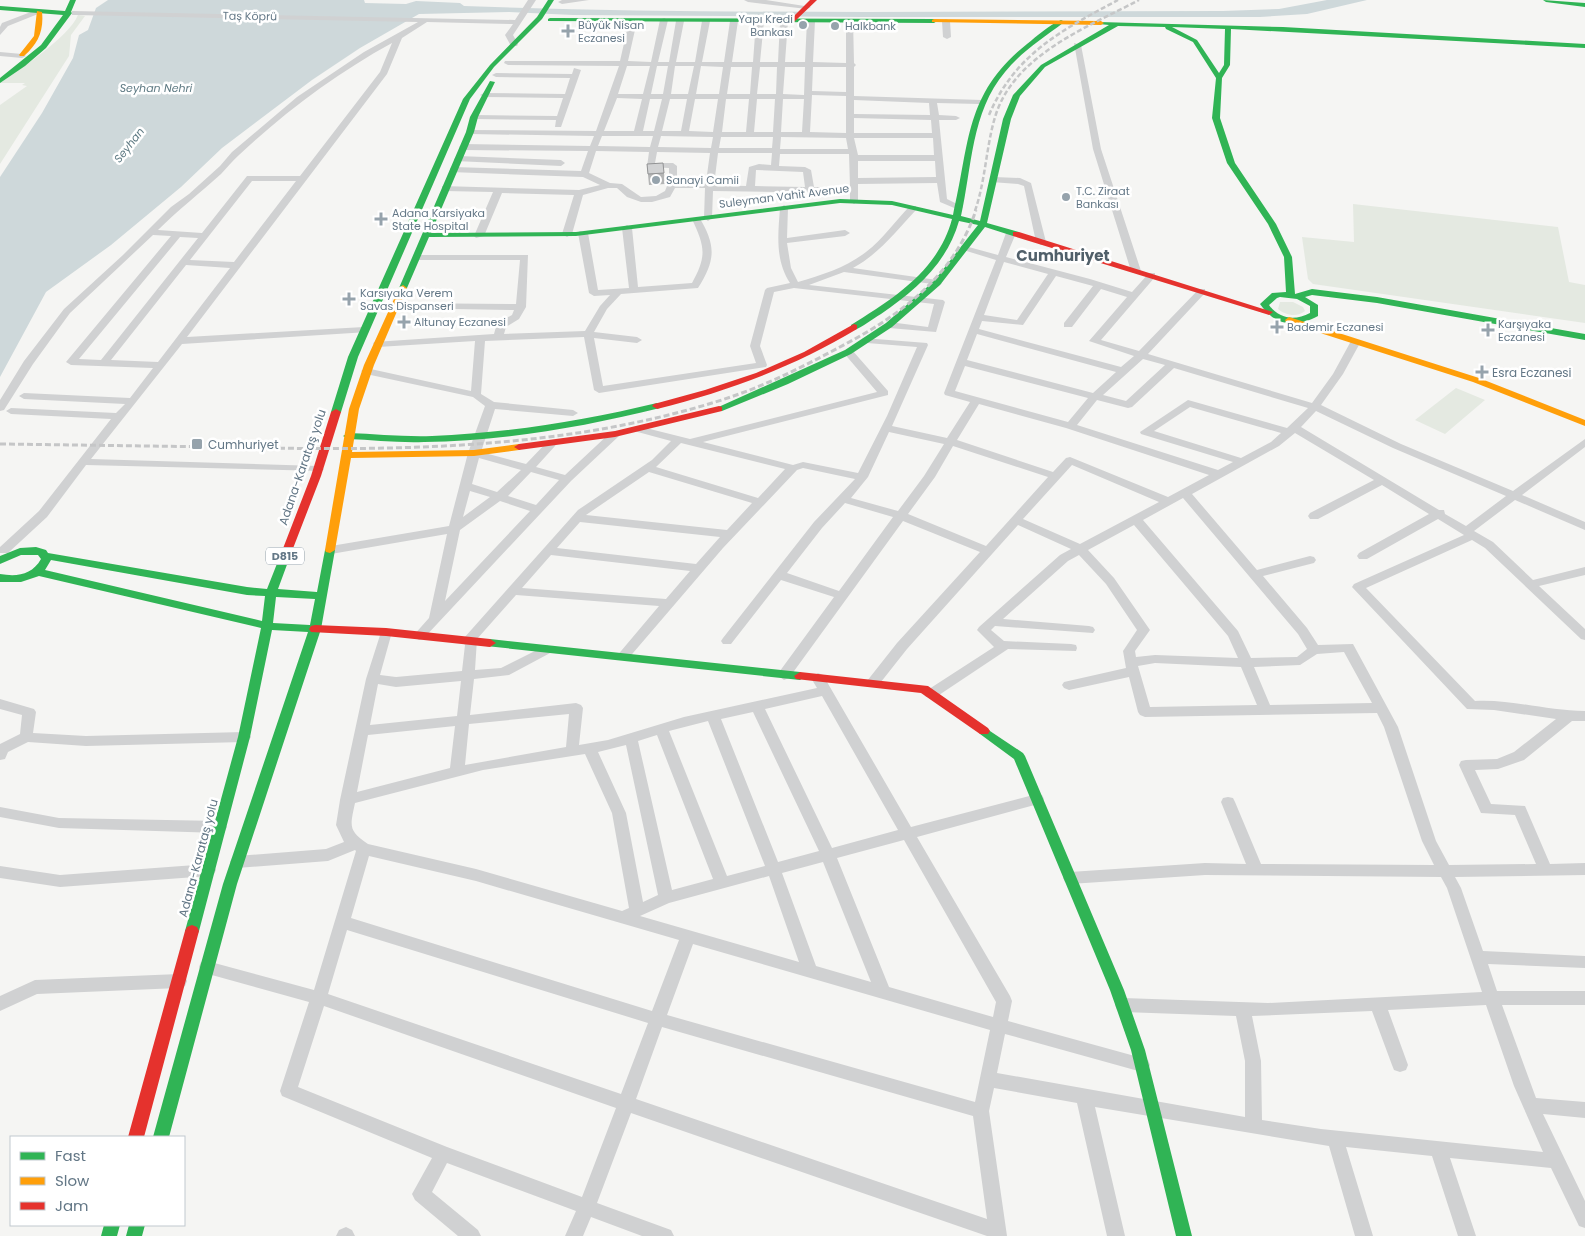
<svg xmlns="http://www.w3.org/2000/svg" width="1585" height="1236" font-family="Poppins,sans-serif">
  <rect width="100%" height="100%" fill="#f5f5f3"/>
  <path fill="#e4e9e1" d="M78,15L85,16L71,35L69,56L0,164V105L27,86L22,85L25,83H0C20,69 69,37 78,15Z
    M1353,204L1558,227L1569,282L1585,285V323L1313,284L1308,279L1302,237L1354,242Z
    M1280,302H1293L1303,307L1305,311C1297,318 1285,315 1278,309Z
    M1456,388L1485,400L1445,434L1415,420Z"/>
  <path fill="#ced8da" d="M108,0H364L365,3L406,4L416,1L460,3L464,6C717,15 970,11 1223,11L1279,9L1327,0H1367L1307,14L1260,17H863L573,15L509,12L419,14L360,48L312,80L222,148L181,187L111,245L46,292L0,377V177L42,113L73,58L79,35L88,30L96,8Z"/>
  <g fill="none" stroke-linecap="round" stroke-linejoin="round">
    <path fill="#d0d1d2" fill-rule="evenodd" d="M528,0H536L513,35L518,44L517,46H511L505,35L513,24L427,22L402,38L387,74L187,337L364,327L369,330L368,332L182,344L91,459L318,466L324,469L322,471L86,465L47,517L8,553H0V547L39,511L111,419L11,414L6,411L11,408L116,413L125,404L24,399L19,396L24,393L130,398L153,368L71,365L66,362L171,236L153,235L70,313L33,364L4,410L0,411V400L24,361L64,309L123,255L171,207L189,194L220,166L232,152L297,97L364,52L418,22L75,15H72V11L515,20ZM392,43L380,72L300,176H247L202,233L158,230C178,210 200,193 221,174C227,168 232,161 239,155C285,112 337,73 392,43ZM252,181H296L234,262L190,260ZM180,237L198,238L101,360L79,359ZM186,265L230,268L158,362L111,360Z
      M562,0H589L562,4L558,2Z
      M744,0H766L811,7L807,9L748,2Z
      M36,10L43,12L8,26L0,35V27L2,23Z
      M664,18L668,20L658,62H669L676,21L680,19L684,21L676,62H695L702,21L706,19L710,21L702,62H724L730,21L734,19L738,21L732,62H753L756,21L760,19L764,21L760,62H778L780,21L784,19L788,21L785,62H805L807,21L811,19L815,21L813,62L846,63V21L853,19L854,63L856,65L854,67V96L982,100V104H979L937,103L939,115L956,116L960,118L956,120H939L947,199L963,207L959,210L940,202L937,183L858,184V201L854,204L850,201V193L713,191L712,218L708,221L704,218L705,188H675L670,197L652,202H641L627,197L617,188H608L583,195L572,234L567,237L562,234L574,195L502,193L484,236L476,238L474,236L493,192L445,191L442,190V186L579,190L600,185L583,177L450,172V168L453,167L581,171L588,151L463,150L459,147L463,144L590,146L594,136L470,134L466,132L467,130L596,131L619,66L508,65L504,63L505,61H620L629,21L633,19L637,21L628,61L651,62L660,20ZM627,66H650L643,94H618ZM657,66H668L663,94H651ZM675,66H694L688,94H671ZM701,66L723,67L719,94H696ZM731,67H752L750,94H727ZM760,67H777L776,94H757ZM785,67H805L804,95L783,94ZM813,67H846V92L812,91ZM812,95L846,96V133L810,132ZM617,98L642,99L634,131H604ZM650,99H662L654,131H643ZM670,99H687L681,131H662ZM695,99H718L713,132L689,131ZM726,99H749L746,132H722ZM757,99H775L773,132H754ZM783,99H804L802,132H781ZM854,100L929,103L930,115L854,114ZM854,118L931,120L932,133H854ZM602,136H653L650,147L598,146ZM661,136L713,137L711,148L658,147ZM721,137H773L772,148H719ZM781,137L846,138L848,149H780ZM854,138H933L934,155H858ZM596,151L649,152L647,167L669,168V181L665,191L656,196L641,197L622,184L610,183L589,173ZM657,152L710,153L706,182H677V166L673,163H655ZM718,153H772L771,165L759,164L749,167L746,186L714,185ZM780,154H849L850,187H814L811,170L805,167L779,166ZM858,161H935L936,177L858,178ZM756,170L803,172L805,187L755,186Z
      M946,19L950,21L951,37L947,39L943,37L942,21Z
      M1074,43L1081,45L1101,149L1141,271L1139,273H1133L1131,271L1093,149Z
      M0,52L22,54L26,56L22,58L0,56Z
      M574,68L581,70L561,127H555L556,120L474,119L470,117L474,115L557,116L563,98L484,97L480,95L484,93L565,94L570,78L496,77L492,75L496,73L572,74Z
      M458,156L561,160L565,163L561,166L455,161L454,159Z
      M994,177L1020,178L1031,183L1046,242L1044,244L1041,245L1036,242L1024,186L1018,184L991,182V178Z
      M784,205L788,208L787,238L845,230L850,233L845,236L787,243L791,268L798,282C822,275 847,267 866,252C883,239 895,221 910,206H916V210C896,231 879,254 853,268L937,280L942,283L940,285L844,272L809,285L943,300L945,302L936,332L889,328L884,325L889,322L928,327L934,304L794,288L774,292L760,346L767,365L766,367L599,393L594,390L584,337L485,341L481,394L494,402L573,410L578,413L573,416L495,409L481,452L526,464L547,442H555L556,444L555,446L536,467L565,475L611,432H619L620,434L619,436L571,481L423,639L419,640L413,636L429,618L447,534L331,554L327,553L325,550L327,547L331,546L449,526L468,453L485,406L473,397L366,374L361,371L366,368L471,391L475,341L378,347L373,344L374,342L494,334L497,323L512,315L514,310L396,308L391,305L393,303L516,304L520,260H417L414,259V255H528L526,307L519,319L506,327L504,334L585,331L600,306L610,295L594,296L589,293L578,233L580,231L588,233L598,290L629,288L622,228L627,225L632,228L638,287L692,283C707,256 705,247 692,219L699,217C716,245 716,260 698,288L621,294L607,309L594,332L637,337L642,340L637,343L594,338L603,386L756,363L750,346L765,290L767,288L790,283C775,260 778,235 780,208ZM479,458L521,470L497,492L472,484ZM531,472L559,480L536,505L508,496ZM470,491L490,497L463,517ZM500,501L530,511L445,601L460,530Z
      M1011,230L1016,233L1006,257L1090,279L1132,292L1149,273H1155V277L1101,340L1139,351L1199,289H1205V293L1148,354L1312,403L1333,374L1351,341H1359L1360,343L1343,374L1321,405L1401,444L1513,491L1585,439V447L1522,495L1585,522V530L1515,500L1474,531L1493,542L1533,580L1585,567V575L1539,586L1585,629V640L1581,639L1485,548L1472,540L1366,588L1475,701C1512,699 1548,711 1585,711V721H1572L1524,760L1498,769L1475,770L1491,804L1525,806L1550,864L1585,863V875L1455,877L1461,888L1483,951L1585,956V968L1488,964L1497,991H1585V1005H1502L1536,1098L1585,1102V1118L1543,1114L1585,1201V1228L1579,1226L1551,1168L1450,1158L1476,1236H1458L1432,1156L1346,1147L1373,1236H1355L1329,1146L1095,1107L1125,1236H1107L1077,1103L994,1088L989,1111L1007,1236H987L631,1113L597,1203L671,1230L674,1236H642L591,1217L583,1236H565L576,1211L447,1163L432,1192L478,1230L481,1236H458L415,1200L412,1194L432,1158L282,1096L280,1091L309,1002L201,972L199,967L201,962L207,961L314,990L356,851L355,850L328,861L237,868L232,866L230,862L232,858L237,856L326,849L344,842L336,825L340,800L366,679L382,629L386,628L392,632L380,675L396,677L462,671L465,645L462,641L464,638L578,510L652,460L671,441L634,431L633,429L634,427L638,426L690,439L877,392L843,352L848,349L852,350L888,391V395L703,442L793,465L803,462L858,473L887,416L917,347L867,343L862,340L863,338L927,343L928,345L892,426L947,438L970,402L945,395L944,393L996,260L960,249L965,246L998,255L1006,233ZM1004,262L1048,274L1017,320L984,315ZM1056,276L1093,286L1064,323V327H1072L1101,289L1127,297L1089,341L1134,356L1121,367L979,329L982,321L1023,325ZM977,334L1116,372L1093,393L967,360ZM1143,359L1165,365L1126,401L1103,395ZM965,366L1088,398L1068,422L955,391ZM1174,368L1308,408L1287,428L1188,400L1140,432L1141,434L1233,462L1218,470L1077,425L1097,400L1128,408L1132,407ZM979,404L1066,428L1209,475L1168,497L1070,457L1066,458L1053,472L957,440ZM1190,407L1281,433L1271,442L1241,458L1154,431ZM1316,411L1393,448L1506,496L1466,526L1445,514L1444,510H1439L1301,427ZM889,432L944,444L924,476L898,511L851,498L868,477ZM1295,433L1374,480L1310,513L1308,516L1310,519H1318L1382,485L1429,514L1359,553L1357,556L1359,559H1367L1438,519L1464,535L1354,584L1352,587L1467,709L1494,710L1556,719L1514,752L1497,759L1466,760L1461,761L1459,765L1481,813L1515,815L1536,864L1449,865L1436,841L1398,727L1353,644L1318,645L1307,628L1263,576L1314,563L1316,560L1314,557L1310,556L1257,570L1192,494L1279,446ZM681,443L785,469L758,498L656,467ZM953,446L1048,477L986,546L908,514L935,477ZM1072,465L1159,502L1080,544L1023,519ZM803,468L855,479L814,522L723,638L721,641L723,644H731L781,580L834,597L777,675L784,680L789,678L903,521L980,552L897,643L867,681L865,684L867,687H877L907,649L1018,525L1071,549L1060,555L979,627L977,630L994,647L926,691L924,694L926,697H936L1008,649L1076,651L1077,648L1076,645L1071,644L1004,641L991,630L995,626L1093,633L1095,630L1093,627L1089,626L1003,619L1068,561L1079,555L1106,584L1137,630L1123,651L1126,668L1064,682L1062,685L1064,688L1069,690L1129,677L1138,712L1140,715L1145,717L1377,713L1384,727L1422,841L1434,865L1261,864L1235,802L1233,798L1228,797L1223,798L1221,802L1246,864L1205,863L1070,872L1065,874L1063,878L1065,882L1070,884L1205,875L1441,877L1447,888L1482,992L1268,1003L1123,998L1117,1000L1115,1005L1117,1010L1123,1012L1236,1016L1245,1061V1117L997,1073L1005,1034L1142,1072L1148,1070L1150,1065L1148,1060L1142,1058L1008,1021L1012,1001L1010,996L917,837L1042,803L1044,799L1042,795L1037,794L911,827L823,675L818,673L811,678L817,688L684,717L608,740L579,745L583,708L581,705L576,703L470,715L474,679L509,675L552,652L553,649L547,645L501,668L475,670L477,639L516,595L659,606L616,657L617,660H627L723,548L797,470ZM649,472L752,503L727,530L586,515ZM1183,498L1298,634L1307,649L1297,657L1251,658L1238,631L1143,520ZM845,503L893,517L839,591L787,573L822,528ZM580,522L720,537L696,564L557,548ZM1134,525L1228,636L1238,658L1155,655L1136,657L1135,651L1150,630L1114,578L1088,550ZM551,555L690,571L666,599L522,588ZM1344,652L1372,703L1270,705L1254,667L1300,665L1317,654ZM1155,663L1241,667L1257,705L1150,707L1138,666ZM461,681L457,716L370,725L378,684L396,687ZM822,696L898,830L832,848L765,709ZM753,712L819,851L778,862L721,719ZM569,714L566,747L465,765L469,724ZM708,721L765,866L727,876L669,731ZM455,726L450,768L357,792L368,735ZM657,735L713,879L672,890L638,741ZM626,745L658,895L643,902L626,813L598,752ZM585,754L612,813L629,908L622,911L476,869L368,844C348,830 350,827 355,803L483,770ZM904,840L996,1002L993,1017L889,987L837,858ZM369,856L476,881L679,940L652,1011L351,918ZM823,862L871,982L816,966L782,873ZM769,876L799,962L640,916L669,903ZM347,930L648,1023L621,1094L328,994ZM693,944L990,1030L975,1102L667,1015ZM1486,1005L1514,1086L1543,1152L1321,1129L1262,1120L1261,1061L1252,1016L1372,1011L1392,1065L1394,1070L1400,1072L1406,1070L1408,1065L1388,1010ZM324,1006L616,1108L582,1197L447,1147L298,1087ZM662,1027L973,1116L987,1219L636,1099Z
      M0,699L34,709L36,712L33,733L86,736L244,732L249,734L251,737L249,740L244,742L86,746L28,742L8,752L5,759L0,760V744L20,734L22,715L0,709Z
      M0,807L59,818L220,821L225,823L227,827L225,831L220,833L59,828L0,817Z
      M209,864L214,866L216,870L214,874L209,876L60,887L0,878V866L60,875Z
      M179,974L185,976L187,981L185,986L179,988L37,994L0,1011V996L35,980Z
      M346,1227L352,1230L355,1236H336L339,1230Z"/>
    <path fill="#30b455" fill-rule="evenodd" d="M70,0H76L71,12L72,13L46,48L25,66L0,83V78L41,45L63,15L0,10V6L65,11Z
      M548,0H554L542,19L494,67L470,99L358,357L341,412L339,414H333L331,412L348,357L463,99L490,65L537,17Z
      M1543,0L1585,3V7L1546,2Z
      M550,18L934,19L937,21L934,23L548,21V19Z
      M1061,20L1063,21V23C1043,38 1021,52 1005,72C971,112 972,168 961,216L980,221L1003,119L1013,95L1041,65L1109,25L1099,24V22L1283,27L1585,44V48L1231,29L1230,65L1222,78L1220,118L1235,163L1276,224L1292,257L1295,294L1312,289L1377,297L1585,334V340L1377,303L1312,295L1305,297L1318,305V316C1295,328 1275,326 1260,304L1272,293L1286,292L1284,257L1268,224L1227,163L1212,118L1216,78L1193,42L1166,29L1165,27L1118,26L1045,67L1020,96L1011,119L987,223L1019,232V236H1013L985,227L940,285L892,327L851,354L788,384L722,411H716L714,409L845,350L886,323L934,281L978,225L959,221C947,263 916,290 881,314C872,319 863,327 854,330L851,329V325C894,298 938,271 952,219L892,205L840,203L576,236L429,237L407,288L403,291L399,288L466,132L470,117L490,81L495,82L478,117L474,132L431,233L576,232L840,199L892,201L953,215C970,144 964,94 1027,44C1037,36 1049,25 1061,20ZM1172,27L1225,29L1224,65L1219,73L1197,40ZM1280,297L1297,299L1310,306V313C1295,321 1279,319 1269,305L1277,298Z
      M657,403L662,406L660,408C583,427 504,441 424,442C399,443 373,440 348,439L343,436L348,433C376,434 404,437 432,436C508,433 583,421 657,403Z
      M36,547L46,550L48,553L247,587L267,589L282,551L287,548L292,551L278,589L317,592L325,550L330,547L335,550L321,629L237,884L169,1137H153L223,884L308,632L272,630L250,737L199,931L197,935L192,937L187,935L185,931L238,737L261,628L39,576L21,582H0V574C17,577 32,575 41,559L38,555H21L0,564V556L20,548ZM51,560L247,595L265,596L262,621L45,570ZM276,597L315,599L310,625L273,623Z
      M490,639L800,672L806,676L800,680L486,646L484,643L486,640Z
      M984,727L1023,753L1025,756L1124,990L1145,1050L1192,1236H1176L1131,1050L1110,990L1014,759L980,734L978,731L980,728Z
      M104,1225H120L117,1236H101Z
      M129,1225H145L142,1236H126Z"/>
    <path fill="#ff9f0a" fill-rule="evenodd" d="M37,11L42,12C44,31 38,44 24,56H20L19,55L34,36Z
      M934,19L1101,21L1104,23L1101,25L932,22V20Z
      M403,285L407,288L374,365L359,409L352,452L474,450L519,444L524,447L519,450L474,456L351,458L335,550L330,553L326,552L325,550L349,409L364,365L399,288Z
      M1289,317L1479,378L1585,420V426L1473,382L1286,322L1285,320Z"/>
    <path fill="#e5322d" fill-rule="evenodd" d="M810,0H817L794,22H790V20Z
      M1013,232H1019L1273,312L1269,315L1266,314L1013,236Z
      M854,324L857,325V329C794,367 728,391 657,409L652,406L654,404L705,390L756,373L804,352Z
      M719,406L722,407V411L615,437L519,450L514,447L519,444L615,431Z
      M336,409L341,412L321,476L292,551L291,553H283L282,551L311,476L331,412Z
      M315,625L386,628L490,639L496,643L490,647L386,636L311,632L309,629L311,626Z
      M800,672L928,686L988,728L990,731L988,734H980L921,693L796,679L794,676Z
      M192,925L197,927L199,931L144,1137H128L185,931L187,927Z"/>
    <path stroke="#c5c6c7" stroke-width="2.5" stroke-dasharray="5 2.5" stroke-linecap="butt" d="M989,115C1015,54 1062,30 1118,0
      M975,211C986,179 986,145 996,114C1016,54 1088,27 1139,0"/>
    <path stroke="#c5c6c7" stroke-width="3" stroke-dasharray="6 3" stroke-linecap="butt" d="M0,444C74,445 148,446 223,447C386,451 554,451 712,403C756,390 797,370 838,348C898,317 954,277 976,210"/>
  </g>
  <path fill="#b4b5b5" d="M647,164L664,173L665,184L649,185Z"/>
  <path fill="#d1d2d3" stroke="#929394" d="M663,163L664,173L648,174L647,164Z"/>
  <g fill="#96a3ac" stroke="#fff" stroke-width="2">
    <circle cx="803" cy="25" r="5"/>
    <circle cx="835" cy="26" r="5"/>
    <path d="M565.5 23.5h5v5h5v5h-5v5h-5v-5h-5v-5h5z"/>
    <circle cx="656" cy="180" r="5"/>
    <circle cx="1066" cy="197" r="5"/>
    <path d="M378.5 211.5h5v5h5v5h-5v5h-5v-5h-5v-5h5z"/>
    <path d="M346.5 291.5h5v5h5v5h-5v5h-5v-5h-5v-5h5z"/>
    <path d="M401.5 314.5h5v5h5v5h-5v5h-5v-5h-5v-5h5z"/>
    <path d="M1274.5 319.5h5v5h5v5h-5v5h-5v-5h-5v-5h5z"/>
    <path d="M1485.5 322.5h5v5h5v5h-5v5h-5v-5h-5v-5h5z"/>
    <path d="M1479.5 364.5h5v5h5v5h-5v5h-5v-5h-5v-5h5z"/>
    <rect x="191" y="438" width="12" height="12" rx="2.5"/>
  </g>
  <g text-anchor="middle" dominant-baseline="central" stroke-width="5" stroke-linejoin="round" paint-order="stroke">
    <g font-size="11" fill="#637786" stroke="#fff">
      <text transform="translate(250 16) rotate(1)">Taș Köprü</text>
      <text transform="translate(784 196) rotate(-7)">Suleyman Vahit Avenue</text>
    </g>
    <g font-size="11" fill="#637786" stroke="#fff" text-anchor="start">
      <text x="793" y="19" text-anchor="end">Yapı Kredi<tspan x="793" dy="13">Bankası</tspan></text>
      <text x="578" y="25">Büyük Nisan<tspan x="578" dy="13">Eczanesi</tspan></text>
      <text x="845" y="26">Halkbank</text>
      <text x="666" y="180">Sanayi Camii</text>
      <text x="1076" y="191">T.C. Ziraat<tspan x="1076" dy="13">Bankası</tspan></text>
      <text x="392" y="213">Adana Karsiyaka<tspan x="392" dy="13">State Hospital</tspan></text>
      <text x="360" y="293">Karsıyaka Verem<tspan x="360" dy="13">Savas Dispanseri</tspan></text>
      <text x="414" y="322">Altunay Eczanesi</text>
      <text x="1498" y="324">Karşıyaka<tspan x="1498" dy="13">Eczanesi</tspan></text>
      <text x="1287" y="327">Bademir Eczanesi</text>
    </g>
    <g font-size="11" font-style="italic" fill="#5e7a83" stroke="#fff">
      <text x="156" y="88">Seyhan Nehri</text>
      <text transform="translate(129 145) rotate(-52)">Seyhan</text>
    </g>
    <rect fill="#fff" stroke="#92a0aa" stroke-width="1" x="266" y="547.5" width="38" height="17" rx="4"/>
    <g font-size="11" font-weight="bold" fill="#637786">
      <text x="285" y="556">D815</text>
    </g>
    <g font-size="12" fill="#637786" stroke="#fff" text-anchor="start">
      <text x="1492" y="372">Esra Eczanesi</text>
      <text x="208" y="444">Cumhuriyet</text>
    </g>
    <g font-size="12" fill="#637786" stroke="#fff">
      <text transform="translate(302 467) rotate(-71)">Adana-Karataş yolu</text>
      <text transform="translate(198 858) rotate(-75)">Adana-Karataş yolu</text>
    </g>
    <g font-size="15" font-weight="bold" fill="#51606a" stroke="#fff">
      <text x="1063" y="255">Cumhuriyet</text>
    </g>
  </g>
  <rect x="10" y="1136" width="175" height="90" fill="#ffffff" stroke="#c1c9cf"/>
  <rect x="20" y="1152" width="25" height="8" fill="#30b455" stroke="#c1c9cf"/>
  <text x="55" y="1161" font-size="15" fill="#637786">Fast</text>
  <rect x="20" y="1177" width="25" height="8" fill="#ff9f0a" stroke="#c1c9cf"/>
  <text x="55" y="1186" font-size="15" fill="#637786">Slow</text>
  <rect x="20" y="1202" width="25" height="8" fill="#e5322d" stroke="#c1c9cf"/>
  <text x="55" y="1211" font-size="15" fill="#637786">Jam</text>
</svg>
